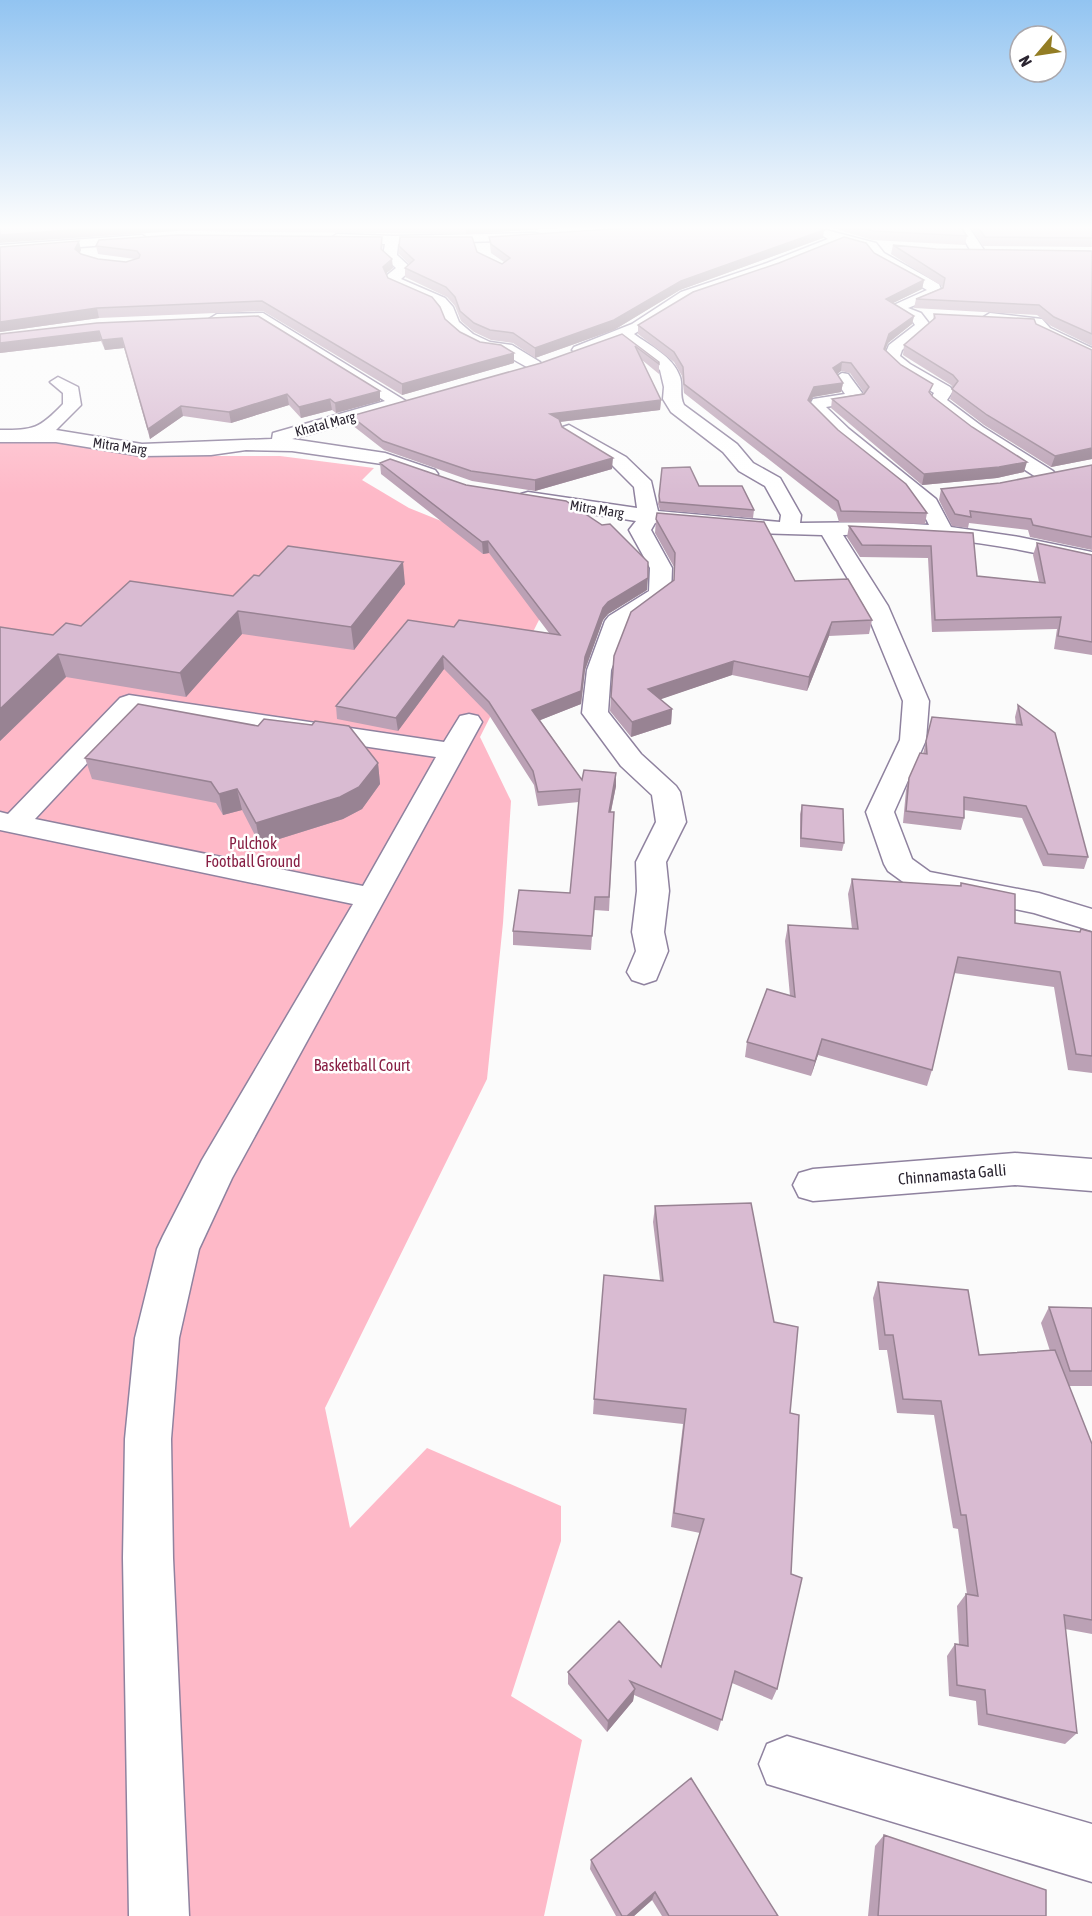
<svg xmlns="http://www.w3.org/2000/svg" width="1092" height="1916" font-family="'Asap Condensed',sans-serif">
  <rect width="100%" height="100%" fill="#fbfbfb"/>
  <path fill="#feb9c8" d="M48,440L157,456H280L374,468L362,480L409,508L476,535L542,614L480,737L511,801L503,923L487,1079L325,1408L350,1528L427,1448L561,1506V1541L511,1696L582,1740L544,1916H0V442Z"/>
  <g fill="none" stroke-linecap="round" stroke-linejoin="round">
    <g stroke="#8f829f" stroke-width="3">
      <path id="minor" d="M933,226H968L984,250L977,254L972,253L959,231L939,230Z
        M826,230L876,243L884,253L939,284L942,292L940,295L908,308L921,313L931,326L902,350L900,356L910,364L950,387L953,391L947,400L983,427L1053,471L1056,475L1053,479H1039L971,435L932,405L929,401L934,393C917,382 896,374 884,357L889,345L915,325L911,319L887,308L927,290L874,259L866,249L842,242L777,269L691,298L634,334C650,346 673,356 680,377C683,386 679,396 684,405L737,444L753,463L780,478L801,515L800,523L881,522L929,525C907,476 840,453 808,408L813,399L845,394L834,378L842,373L848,374L865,397L862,401L826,407L849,429L936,499L951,527L1019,537L1092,552V566C1011,545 927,533 843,535L888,606L929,701L926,740L894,812L912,859L930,872L1039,893L1092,909V931L1034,913L910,887L888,871L884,864L866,812L900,740L903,701L864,606L822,535L757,533L655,523L651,530L672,568L671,594L628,625L611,670L608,712L641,754L676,786L680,792L686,822L666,862L669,891L664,932L668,951L656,980L644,984L632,980L627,972L636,951L632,932L637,891L636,862L656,822L652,795L621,766L582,713L587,670L605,621L609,616L649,591L650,568L629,530L636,521L528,504L521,502L518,498L521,494L528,492L637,508L634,487L612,465L563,435L560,431L563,427L569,425L626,457L651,481L658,511L780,522L781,515L765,486L739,471L723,452L671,412L663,399L664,387L660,370L620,340L580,355L572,350L574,347L632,324L681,292L767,263L828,239L820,234Z
        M534,233L539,234V240L398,244L397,255L412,269L401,279L445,298L453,307L459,322L473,334L490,342L512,345L540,362L542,366L534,371L502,353L481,350L461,340L447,327L443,315L434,304L390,285L386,276L396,268L383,256L385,244L337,242L331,238L337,234L394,236Z
        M142,235L148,239L147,242L0,253V245Z
        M263,313L409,403L406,407L292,439L385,453L435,470L438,474L435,478H421L382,464L292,451L246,450L211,455L142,456L56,442H0V430C34,430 39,429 63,404V393L50,382L58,377L78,387L81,405L56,430L142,444L272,439L273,433L385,401L260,323L217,324L209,319L217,314Z
        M990,313L1042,319L1050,328L1092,348V359L1035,332L1033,326L985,321L982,318Z
        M129,695L444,742L460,716L469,714L478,716L482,722L232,1178L199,1249L179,1338L171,1439L173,1558L189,1916H129L123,1558L125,1439L135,1338L157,1249L163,1236L202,1160L353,904L0,830V812L8,814L120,698ZM135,712L436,757L363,886L35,819Z
        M1015,1153L1092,1159V1191L1015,1185L813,1201L799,1197L793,1185L799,1173L813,1169Z
        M787,1736L1092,1824V1882L767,1784L759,1764L767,1744Z"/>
    </g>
    <use href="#minor" fill="#fff" fill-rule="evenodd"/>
  </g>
  <path fill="#bba1b5" d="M0,226H591L466,234L178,231Z
    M826,226H960L967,236L965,245L872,240Z
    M970,226H1092V247L983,246Z
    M489,237L823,238L680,290L614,330L535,358L513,343L491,340L474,332L461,321L455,306L447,297L405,277V268L409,264L399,254V246L477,252L502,264L504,262L491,253Z
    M383,245L382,251L393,268L386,273L388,278L445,319L460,332L480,342L514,353V363L402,395L263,311L99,318L0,332V247L81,250L80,253L81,254L98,259L126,262L135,259L98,254L96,246Z
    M893,245L936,249L1092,251V346L1051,326L1037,315L914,308L916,299L943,287L891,254Z
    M874,253L924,280L922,289L893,303L914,316L912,324L888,343L885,350L933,397L1024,472L997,478L922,485L831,408L832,399L864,393L850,373L841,371L837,374L843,383L841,392L813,397L810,402L838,430L927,513L925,524L839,522L836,512L684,393L682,376L674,362L638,334V325Z
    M934,314L1036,324L1092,350V459L1051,467L984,425L950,399L953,388L951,385L903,355L904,345L933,320Z
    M97,323L380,391V401L336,413L332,410L301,418L289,405L231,423L183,416L150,439L124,348L105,350L101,341L0,353V334Z
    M622,334L659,364V374L642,360L661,400L660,410L560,422L562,427L612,469L535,491L472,481L384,450L352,425L351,416L541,363Z
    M380,463L647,590L608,614L603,620L585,670L581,704L540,720L582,780L616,786L611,812H614L609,911L594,910L591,950L513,945V931L570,893L579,802L538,806L534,785L489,715L444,669L398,731L337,719L336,706L454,627L549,633L489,553L483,554L381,474Z
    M1092,465V550L1030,537L1028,530L969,523L968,528L952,526L939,500L941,489L1000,483Z
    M699,486L754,510L753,518L660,510L658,504L659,496Z
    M656,519L795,581L872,620L869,634L829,636L807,691L732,675L660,699L672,709L671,724L631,737L610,711L611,697L674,581V567L655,533Z
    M849,526L973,533L977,576L1039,582L1033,555L1037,543L1092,555V655L1054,649L1057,629L932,632L928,558L860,557L847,537Z
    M259,576L405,584L354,650L242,634L186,697L66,677L0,741V627L53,635L81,626L233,596Z
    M1018,705L1088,857L1084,869L1043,866L1022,818L964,810V818L961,830L903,823L906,790L909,778L923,754L932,717L1016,725L1015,717Z
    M85,758L378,763L380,784L362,809L343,819L260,845L242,810L223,815L216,803L92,779Z
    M802,805L844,843L842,851L800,847V814Z
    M852,879L960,886L961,883L1015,923L1080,932L1081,929L1092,932V1073L1068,1070L1054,987L954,973L932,1070L927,1086L818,1055L811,1076L745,1057L747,1042L790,996L785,941L788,925L852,929L848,894Z
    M655,1206L790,1413L777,1689L772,1700L732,1683L718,1731L634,1695L633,1701L607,1732L568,1684V1672L661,1667L700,1533L671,1527L683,1424L593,1414L594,1399L660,1280L653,1222Z
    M878,1282L979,1355L1050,1351L1041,1323L1049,1307L1092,1308V1386H1069L1092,1444V1634L1065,1629L1077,1733L1065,1744L978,1725L976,1701L949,1696L947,1656L955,1644L959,1645L957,1606L966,1594H967L958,1529L953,1528L934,1415L897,1413L887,1350H879L873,1298Z
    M884,1835L1046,1916H868L875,1846Z
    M591,1860L778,1916H662L652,1900L634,1916H616L590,1869Z"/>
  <path fill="#988393" d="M125,226H177L178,231L0,243V235Z
    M466,226H591L466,234Z
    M824,230L823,238L680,290L614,330L535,358V348L681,281Z
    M79,241L81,250L77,257L75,249Z
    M392,259L393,268L384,275L383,267Z
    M924,280L922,289L885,307L886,299Z
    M97,308L99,318L0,332V322Z
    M914,316L912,324L888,343L882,358L884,349L889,334Z
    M99,331L101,341L0,353V343Z
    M122,338L124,348L105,350L102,340Z
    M514,353V363L402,395V384Z
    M842,362L841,371L832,378L833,368Z
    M843,383L841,392L813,397L806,409L808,400L814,387Z
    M380,391V401L336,413L335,403Z
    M287,394L289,405L231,423L229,412Z
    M330,399L332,410L301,418L299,407Z
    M661,400L660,410L550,423V414Z
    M181,406L183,416L150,439L148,429Z
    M1092,448V459L1051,467L1055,456Z
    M613,458L612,469L535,491V480Z
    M1027,462L1024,472L997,478L922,485L924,474Z
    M488,541L489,553L483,554L482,542Z
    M403,562L405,584L354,650L351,627Z
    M648,578L647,590L608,614L603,620L585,670L581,704L533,723L532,710L585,657L603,608L608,602Z
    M238,611L242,634L186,697L180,673Z
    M832,622L829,636L807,691L809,677Z
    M58,654L66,677L0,741V709Z
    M443,656L444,669L398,731L396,718Z
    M734,661L732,675L647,704L648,689Z
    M672,709L671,724L631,737L632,722Z
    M378,763L380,784L362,809L343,819L260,845L256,823Z
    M616,773V786L608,825L609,812Z
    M237,789L242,810L223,815L219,794Z
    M822,1039L818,1055L811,1076L815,1061Z
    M635,1689L633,1701L607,1732L608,1721Z
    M655,1892L652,1900L634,1916H627Z"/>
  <path fill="#d9bbd2" stroke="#988393" stroke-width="1.5" d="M0,226H125L0,235Z
    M659,226H812L824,230L681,281L614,320L535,348L513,333L490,330L474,323L460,311L455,297L446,287L405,268L414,260L399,246L400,237H472L477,252L502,264L510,258L491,244L489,237Z
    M855,226H960L967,236L874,231Z
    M977,226H1092V238L985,237Z
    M177,235L382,237L381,249L392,259L383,267L388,278L432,297L440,307L445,319L460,332L480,342L501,345L514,353L402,384L262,301L97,308L0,322V247L79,241L75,249L81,254L98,259L126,262L139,258L140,255L137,251L96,246L99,240Z
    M844,237L866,243L874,253L924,280L886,299L914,316L889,334L884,349L901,365L933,384L929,392L933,397L972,427L1027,462L999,467L924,474L832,399L864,394L869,387L851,363L842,362L833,368L843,383L814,387L808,400L838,430L906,484L927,513L841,511L838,501L684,384L683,367L674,352L638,325L693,292L779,263Z
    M893,245L936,249L1092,251V334L1054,317L1039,305L916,299L943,288L945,278Z
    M934,314L1034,319L1036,324L1092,350V448L1055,456L987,415L952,389L958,381L953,375L904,345L935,318Z
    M258,316L380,391L335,403L330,399L299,407L287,394L229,412L181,406L148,429L122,338L102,340L99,331L0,343V334L97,323Z
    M622,334L659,362V364L635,346L661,400L550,414L559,419L562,427L613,458L535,480L471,471L383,441L351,416L541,363Z
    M390,459L466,485L566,501L602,525L610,524L648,562V578L608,602L603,608L585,657L581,691L532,710L582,780L584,770L616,773L609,812H614L609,897H595L592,936L513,931L519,890L570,893L580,789L538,792L533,771L489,702L443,656L396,718L336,706L408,620L454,627L459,620L560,635L488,541L482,542L380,463Z
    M1092,465V537L1033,525L1031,519L970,511L971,517L955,514L941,489L1000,483Z
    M690,467L699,486H742L754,510L660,502L659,496L662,468Z
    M657,513L764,522L795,581L848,579L872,620L832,622L809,677L734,661L648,689L672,709L632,722L611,697L614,656L631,612L674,580L675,553L656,519Z
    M849,526L973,533L977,576L1045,583L1037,543L1092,555V642L1058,636L1061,617L935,620L931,546L862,545Z
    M288,546L403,562L351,627L238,611L180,673L58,654L0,709V627L53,635L66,623L81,626L130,581L233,596L254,575L259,576Z
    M138,704L258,726L264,719L312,725L315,721L349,726L378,763L359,787L340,797L256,823L237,789L219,794L211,782L85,758Z
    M1018,705L1055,733L1088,857L1048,854L1026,806L964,797V818L906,811L909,778L920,753L927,754L926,741L932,717L1022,725Z
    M802,805L843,809L844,843L801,838Z
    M852,879L961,886V883L1015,894V923L1080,932L1081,929L1092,932V1056L1076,1054L1060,972L958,957L932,1070L822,1039L815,1061L747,1042L767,989L795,997L788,925L858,929Z
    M751,1203L774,1322L798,1327L790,1413L799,1415L791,1574L802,1578L777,1689L735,1671L722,1720L630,1681L635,1689L608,1721L568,1672L619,1621L661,1667L704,1519L674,1513L686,1409L594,1399L604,1275L663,1281L655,1206Z
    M878,1282L968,1290L979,1355L1055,1350L1092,1444V1620L1064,1615L1077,1733L987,1714L985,1690L957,1685L955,1644L968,1646L966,1594L978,1596L966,1515H961L941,1401L903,1399L893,1335H885Z
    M1049,1307L1092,1308V1371H1070Z
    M691,1778L778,1916H669L655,1892L627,1916H622L591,1860Z
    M884,1835L1046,1890V1916H878Z"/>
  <linearGradient id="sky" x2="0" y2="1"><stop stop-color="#92c4f1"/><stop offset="0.46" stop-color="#fdfdfd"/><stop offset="1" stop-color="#fdfdfd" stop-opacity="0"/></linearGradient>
  <rect width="1092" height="494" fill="url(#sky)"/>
  <g text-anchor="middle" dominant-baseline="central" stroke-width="5" stroke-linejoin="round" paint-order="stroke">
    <g font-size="14" fill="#2b2531" stroke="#fff">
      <text transform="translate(325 424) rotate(-15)">Khatal Marg</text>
      <text transform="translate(120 446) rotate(8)">Mitra Marg</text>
      <text transform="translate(597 509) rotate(9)">Mitra Marg</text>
    </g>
    <g font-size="16" fill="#871e43" stroke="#fff">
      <text x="253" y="843">Pulchok<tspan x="253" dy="18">Football Ground</tspan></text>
      <text x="362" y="1065">Basketball Court</text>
    </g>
    <g font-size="16" fill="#2b2531" stroke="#fff">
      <text transform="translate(952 1174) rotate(-5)">Chinnamasta Galli</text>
    </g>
  </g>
  <g transform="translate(1038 54) rotate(241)"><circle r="28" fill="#ffffff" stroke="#aaa8ad" stroke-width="1.5"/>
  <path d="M0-4.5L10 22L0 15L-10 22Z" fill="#937d24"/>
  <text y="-9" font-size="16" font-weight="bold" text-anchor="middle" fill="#2b2531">N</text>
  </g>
</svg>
